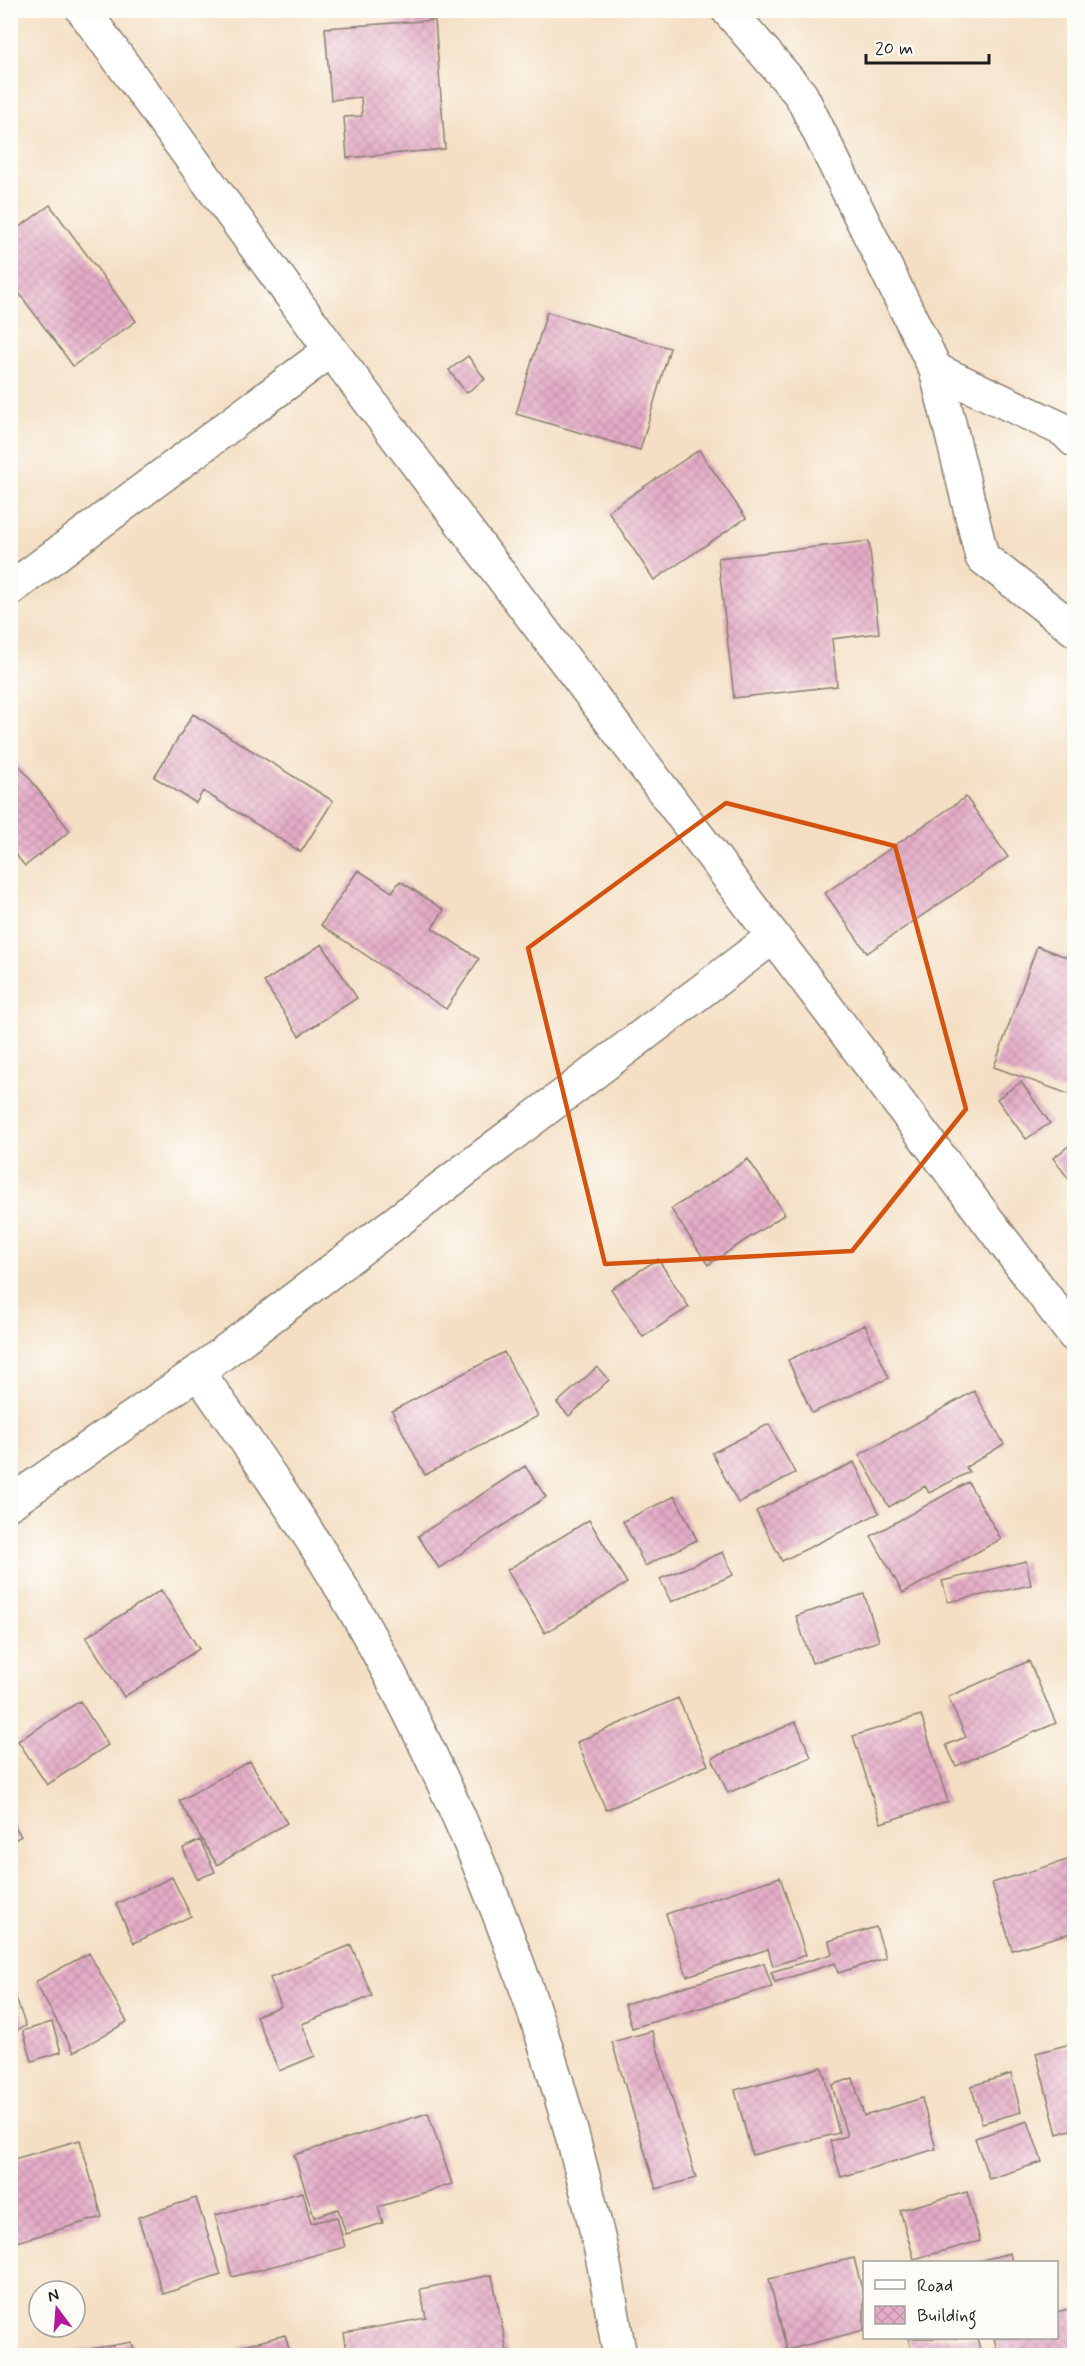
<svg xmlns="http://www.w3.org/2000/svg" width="1085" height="2366" font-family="Mynerve,sans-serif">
  <defs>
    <pattern id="building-cross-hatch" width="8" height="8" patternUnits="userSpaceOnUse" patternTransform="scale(1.5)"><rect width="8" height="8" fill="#e4acc6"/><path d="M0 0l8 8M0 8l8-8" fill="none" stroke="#c393aa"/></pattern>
  </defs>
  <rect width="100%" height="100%" fill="#fdfcf7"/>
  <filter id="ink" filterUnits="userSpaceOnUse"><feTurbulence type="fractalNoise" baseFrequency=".0167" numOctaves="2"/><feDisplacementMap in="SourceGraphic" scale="12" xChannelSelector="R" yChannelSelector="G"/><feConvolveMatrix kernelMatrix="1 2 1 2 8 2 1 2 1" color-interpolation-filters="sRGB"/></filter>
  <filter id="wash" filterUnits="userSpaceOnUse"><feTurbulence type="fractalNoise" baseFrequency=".008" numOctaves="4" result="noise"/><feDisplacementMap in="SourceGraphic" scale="24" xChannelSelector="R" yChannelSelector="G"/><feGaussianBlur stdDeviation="1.35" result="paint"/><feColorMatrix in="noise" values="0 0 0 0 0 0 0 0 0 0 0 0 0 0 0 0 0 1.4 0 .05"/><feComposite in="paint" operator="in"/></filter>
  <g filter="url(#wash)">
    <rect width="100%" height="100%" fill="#f4dfc4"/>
    <g id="blocks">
      <path fill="url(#building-cross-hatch)" d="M435,20L445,149L347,158L344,117L362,116L361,97L331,100L325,28Z
        M50,205L136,321L73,366L10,281V234Z
        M547,312L670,348L640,450L516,414Z
        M468,356L485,379L466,393L449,370Z
        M699,450L746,518L654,580L608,511Z
        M869,541L879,633L832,639L837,686L734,698L718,558Z
        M193,714L333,801L301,852L203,791L196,803L154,777Z
        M10,753L70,831L25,866L10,848Z
        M966,797L1008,857L867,953L825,893Z
        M358,870L392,892L400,881L444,910L432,928L479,959L446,1009L321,925Z
        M322,944L357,998L299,1036L264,982Z
        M1037,946L1074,960V1096L994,1067Z
        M1021,1082L1050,1123L1026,1139L997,1099Z
        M1074,1142V1186L1053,1158Z
        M748,1159L785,1214L708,1265L671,1209Z
        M658,1259L689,1307L643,1337L611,1289Z
        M865,1325L889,1378L812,1413L788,1360Z
        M504,1352L538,1416L425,1475L392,1411Z
        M597,1367L609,1380L569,1416L557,1403Z
        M974,1391L1004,1444L966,1467L969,1472L929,1493L925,1486L889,1507L859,1455Z
        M769,1424L795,1473L738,1503L712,1453Z
        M854,1462L879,1513L782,1561L756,1511Z
        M525,1466L546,1497L439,1568L418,1536Z
        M968,1482L1001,1539L903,1593L871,1536Z
        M675,1496L697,1540L645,1566L623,1521Z
        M589,1520L627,1583L545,1633L507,1570Z
        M723,1552L733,1575L671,1602L660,1579Z
        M1026,1561L1031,1585L948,1602L942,1581Z
        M161,1590L199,1649L124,1697L86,1637Z
        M864,1594L879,1641L812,1663L796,1616Z
        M1029,1661L1056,1723L956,1766L946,1745L966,1737L948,1697Z
        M678,1698L708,1765L606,1810L577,1742Z
        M80,1701L108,1745L47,1785L18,1741Z
        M921,1715L948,1802L881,1823L853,1736Z
        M796,1722L811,1757L728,1793L712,1758Z
        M250,1761L287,1823L217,1865L179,1801Z
        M10,1819L21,1836L10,1843Z
        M200,1840L215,1872L197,1879L183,1848Z
        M1074,1858V1932L1012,1950L992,1883Z
        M172,1877L191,1916L134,1943L116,1904Z
        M780,1877L806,1955L773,1966L768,1949L687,1976L666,1914Z
        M876,1927L886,1958L838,1973L835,1963L775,1982L771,1972L832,1954L829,1941Z
        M351,1945L372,1996L302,2024L315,2056L279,2071L256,2016L281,2006L270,1978Z
        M89,1953L127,2022L74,2052L35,1982Z
        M764,1963L772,1987L632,2028L625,2004Z
        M10,1982L26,2026L10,2032Z
        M52,2022L61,2052L32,2061L23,2031Z
        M652,2031L696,2178L656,2189L612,2042Z
        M1074,2043V2129L1057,2134L1036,2053Z
        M822,2067L839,2133L752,2155L735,2090Z
        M1011,2074L1021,2112L982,2123L971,2086Z
        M853,2078L864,2116L922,2098L936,2149L841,2177L830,2141L847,2136L832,2085Z
        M428,2113L452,2184L378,2207L383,2223L346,2234L338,2209L314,2217L294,2155Z
        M1028,2121L1042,2162L989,2179L975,2138Z
        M80,2140L102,2217L10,2244V2160Z
        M303,2192L311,2223L337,2217L345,2247L232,2277L215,2215Z
        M967,2192L980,2241L914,2259L900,2210Z
        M196,2198L221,2275L163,2294L138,2217Z
        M1010,2253L1012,2262H975Z
        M854,2258L864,2297V2330L787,2350L769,2279Z
        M492,2275L508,2356H348L344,2333L426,2318L420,2289Z
        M1074,2308V2350L1047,2356H1026L1024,2349L998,2355L994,2338H1056V2312Z
        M285,2335L291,2356H242L239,2347Z
        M908,2338H977L980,2349L956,2356H913Z
        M132,2342L135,2356H60V2354Z"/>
    </g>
  </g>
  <g filter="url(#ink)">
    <use href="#blocks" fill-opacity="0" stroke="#887e70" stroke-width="1.5"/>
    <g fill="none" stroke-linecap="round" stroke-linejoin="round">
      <g stroke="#887e70" stroke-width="36">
        <path id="minor" d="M83,10L331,350L1074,1335
          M728,10L801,95L936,370L982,557L1074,629
          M936,370L1064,430L1074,440
          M10,589L331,350
          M198,1372C259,1459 321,1547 372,1641C474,1827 549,2026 597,2233C607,2273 612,2315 620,2356
          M10,1503L198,1372L773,937"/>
      </g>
      <use href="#minor" stroke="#fff" stroke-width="33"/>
    </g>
  </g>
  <path fill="none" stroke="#d4530e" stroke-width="4.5" stroke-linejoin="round" d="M726,803L895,846L966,1109L852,1251L605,1264L528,948Z"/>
  <rect width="1085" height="2366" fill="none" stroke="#fdfcf7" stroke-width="36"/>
  <rect x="863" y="2261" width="195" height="78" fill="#fdfcf7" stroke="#a3a29f" stroke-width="1.5"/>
  <rect x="875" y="2280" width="30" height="9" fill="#ffffff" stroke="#a3a29f" stroke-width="1.5"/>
  <text x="917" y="2291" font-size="18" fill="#1c1c1c">Road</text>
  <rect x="875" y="2306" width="30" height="18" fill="url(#building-cross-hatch)" stroke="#a3a29f" stroke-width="1.5"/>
  <text x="917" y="2321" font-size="18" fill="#1c1c1c">Building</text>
  <g transform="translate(57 2309) rotate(344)"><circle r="28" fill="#fdfcf7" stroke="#a3a29f" stroke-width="1.5"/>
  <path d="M0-4.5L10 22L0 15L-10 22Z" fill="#b5179e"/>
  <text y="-9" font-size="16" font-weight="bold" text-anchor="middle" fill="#1c1c1c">N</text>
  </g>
  <path d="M866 54v9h123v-9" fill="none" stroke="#1c1c1c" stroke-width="3"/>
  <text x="875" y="54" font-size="18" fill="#1c1c1c" stroke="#fdfcf7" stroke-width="4.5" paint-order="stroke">20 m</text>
</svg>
